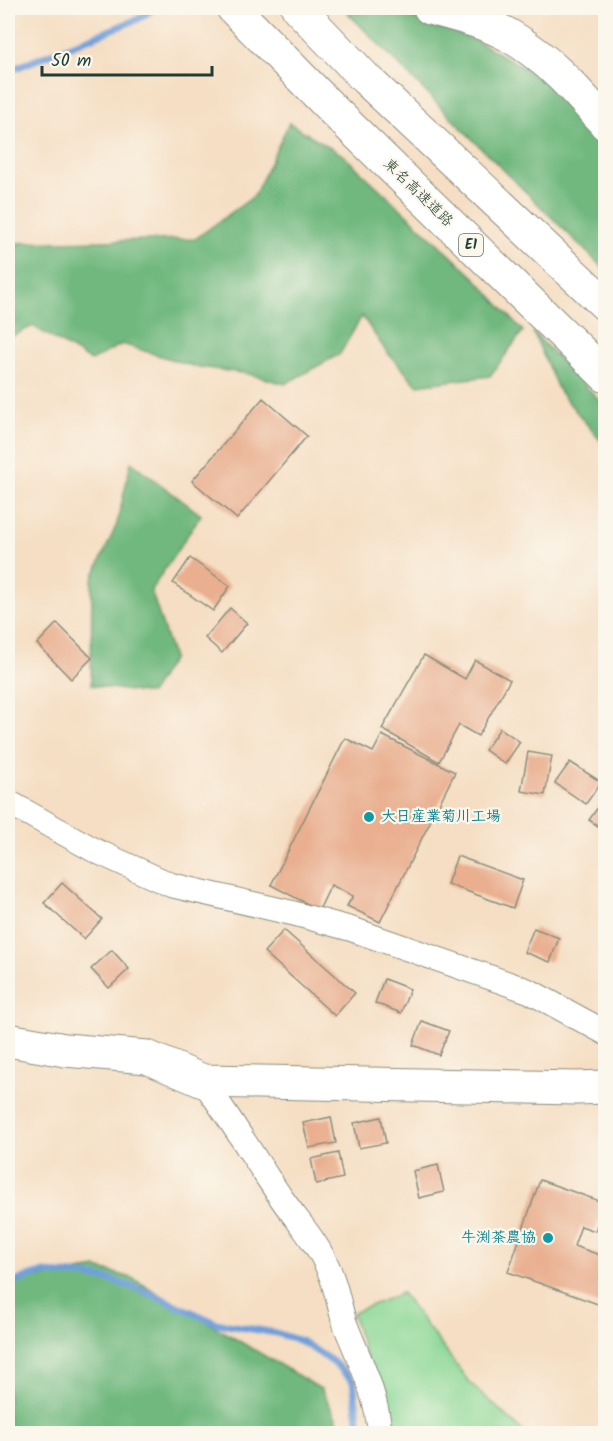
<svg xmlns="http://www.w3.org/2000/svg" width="613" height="1441" font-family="Kalam,'Klee One',sans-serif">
  <rect width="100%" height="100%" fill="#fbf7ec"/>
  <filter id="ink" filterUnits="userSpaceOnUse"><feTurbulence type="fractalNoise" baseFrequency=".0167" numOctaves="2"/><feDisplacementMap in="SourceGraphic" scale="12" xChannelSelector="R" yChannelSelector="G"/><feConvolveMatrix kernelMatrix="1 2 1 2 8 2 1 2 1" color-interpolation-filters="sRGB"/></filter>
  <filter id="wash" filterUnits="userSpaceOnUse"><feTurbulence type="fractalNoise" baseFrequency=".008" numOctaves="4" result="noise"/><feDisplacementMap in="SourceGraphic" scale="24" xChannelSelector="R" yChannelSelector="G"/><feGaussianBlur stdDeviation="1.35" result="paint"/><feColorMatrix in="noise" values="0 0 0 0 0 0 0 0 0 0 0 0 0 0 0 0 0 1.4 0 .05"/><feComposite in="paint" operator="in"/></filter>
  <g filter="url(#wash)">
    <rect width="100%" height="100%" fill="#f5dec3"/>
    <path fill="#8ad794" stroke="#548a64" stroke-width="1.5" d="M402,1293L469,1382L525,1433H390L352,1313Z"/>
    <path fill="#6fb87e" stroke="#477a59" stroke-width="1.5" d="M343,8H389L477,41L544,79L605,150V270L476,143Z
      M289,123L343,155L475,278L523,331L490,376L417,385L386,351L362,316L340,354L285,384L249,374L193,366L122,344L91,361L33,326L8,338V243L195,239L254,196Z
      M533,332L605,406V446L559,391Z
      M131,462L201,515L151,590L173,658L150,694L91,685L92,580L117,524Z
      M97,1268L132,1278L321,1389L344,1433H8V1282Z"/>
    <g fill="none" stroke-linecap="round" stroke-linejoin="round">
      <path stroke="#709fd9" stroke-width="7" d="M8,71L138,19L155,8
        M8,1286L24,1278L43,1273L80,1275L111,1280L144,1291L216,1323L276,1333L301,1341L333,1362L353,1381L360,1434"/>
    </g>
    <g id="blocks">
      <path fill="#e9af8f" d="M263,398L307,436L237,519L192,481Z
        M190,558L230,586L213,611L173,583Z
        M230,608L247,623L222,653L205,638Z
        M57,623L92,658L71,679L37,644Z
        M424,655L465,679L475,660L510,680L478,736L459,725L439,762L382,729Z
        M500,728L520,742L505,764L485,750Z
        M382,735L455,772L380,922L347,906L353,896L331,885L319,910L271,885L345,738L373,752Z
        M528,752L552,756L545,795L521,791Z
        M570,762L601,782L586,804L555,783Z
        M606,796V831L589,820Z
        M457,856L523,880L513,908L447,884Z
        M62,883L102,919L84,939L44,903Z
        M534,928L559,938L550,962L524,952Z
        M284,930L355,993L335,1016L264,952Z
        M112,950L129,969L109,988L91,969Z
        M384,979L410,989L401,1013L375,1003Z
        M422,1021L449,1031L439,1055L413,1045Z
        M331,1117L336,1143L309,1148L303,1123Z
        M381,1117L386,1143L359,1148L354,1123Z
        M338,1153L343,1178L316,1184L311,1159Z
        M438,1165L444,1192L419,1198L413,1171Z
        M540,1180L605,1203L595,1231L581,1226L574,1246L606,1257V1307L508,1272Z"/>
    </g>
  </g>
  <g filter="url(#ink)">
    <use href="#blocks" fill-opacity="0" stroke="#8a8e7c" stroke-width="1.5"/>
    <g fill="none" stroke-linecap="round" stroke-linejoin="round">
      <g stroke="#8a8e7c" stroke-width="26">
        <path id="street" d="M8,802L94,850L171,885L292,913L351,929L529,991L606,1033
          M203,1081C231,1119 255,1160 282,1199C298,1222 317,1242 328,1268C337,1287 339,1309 347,1329C361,1363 377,1396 380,1434"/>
      </g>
      <g stroke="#8a8e7c" stroke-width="35">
        <path id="secondary" d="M430,8C456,15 486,22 510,36C549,59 576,90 606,124
          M8,1040L65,1050L147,1057L203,1081L577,1088L606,1087"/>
      </g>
      <g stroke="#8a8e7c" stroke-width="35">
        <path id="highway" d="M233,8L336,113L606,376
          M298,8L366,79L606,305"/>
      </g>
      <use href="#street" stroke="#fff" stroke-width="24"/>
      <use href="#secondary" stroke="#fff" stroke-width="33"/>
      <use href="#highway" stroke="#fff" stroke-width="33"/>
    </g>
  </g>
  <g fill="#0f9aa8" stroke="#fbf7ec" stroke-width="2">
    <circle cx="369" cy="817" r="6"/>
    <circle cx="548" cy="1238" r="6"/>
  </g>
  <g text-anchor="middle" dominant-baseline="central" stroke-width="4.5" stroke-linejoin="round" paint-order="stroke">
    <rect fill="#fbf7ec" stroke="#61756b" stroke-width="1.5" x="459" y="234" width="24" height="22" rx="4.5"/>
    <g font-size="14" font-weight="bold" fill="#1f3d34">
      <text x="471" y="245">E1</text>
    </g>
    <g font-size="15" fill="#1f3d34" stroke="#fbf7ec">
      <text transform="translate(418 193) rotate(44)">東名高速道路</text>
    </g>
    <g font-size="15" font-weight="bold" fill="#0d838f" stroke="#fbf7ec" text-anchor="start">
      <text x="381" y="817">大日産業菊川工場</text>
      <text x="536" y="1238" text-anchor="end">牛渕茶農協</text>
    </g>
  </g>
  <rect width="613" height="1441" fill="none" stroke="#fbf7ec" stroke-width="30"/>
  <path d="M42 66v9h170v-9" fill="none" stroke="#1f3d34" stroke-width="3"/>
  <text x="51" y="66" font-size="18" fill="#1f3d34" stroke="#fbf7ec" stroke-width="4.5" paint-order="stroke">50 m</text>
</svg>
